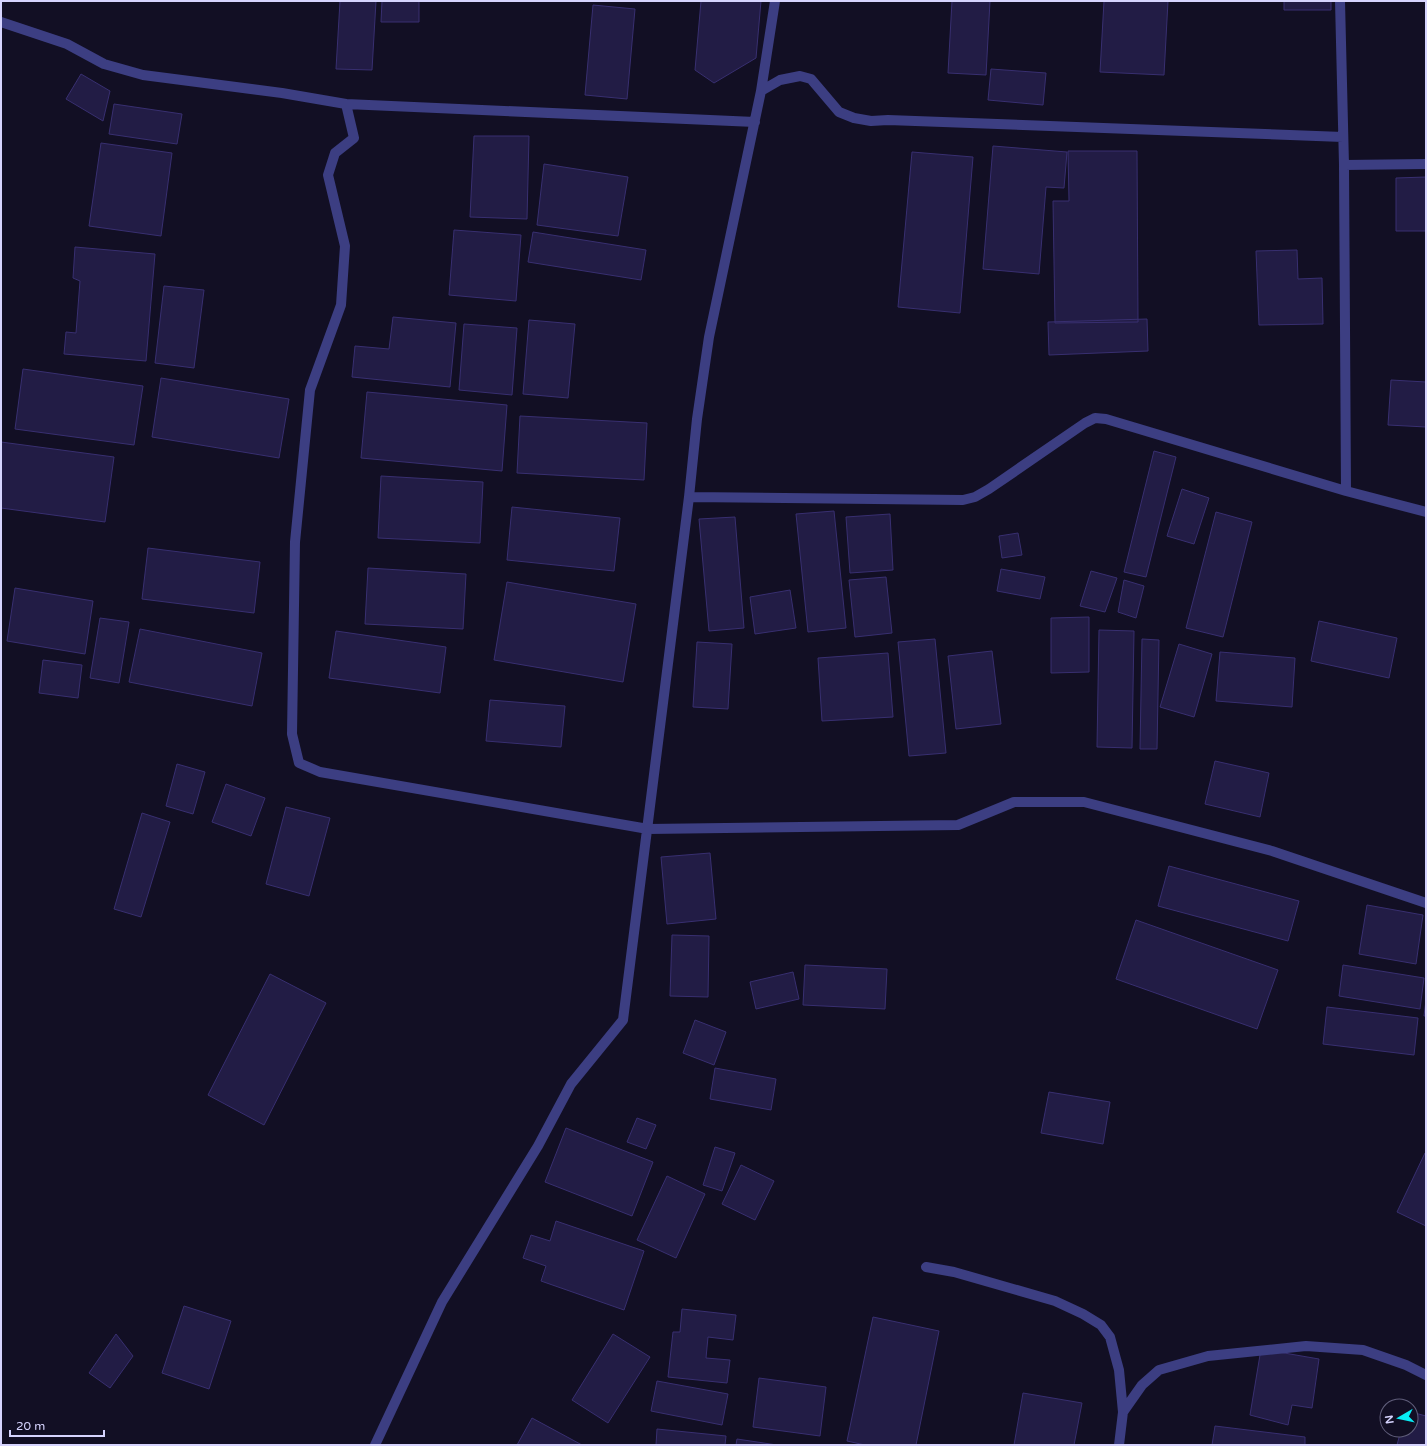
<svg xmlns="http://www.w3.org/2000/svg" width="1427" height="1446" font-family="'Varela Round',sans-serif">
  <rect width="100%" height="100%" fill="#120f24"/>
  <path fill="#221c45" stroke="#382f70" d="M340,1H376L372,70L336,69Z
    M382,1H419V22H381Z
    M701,1H761L756,58L714,83L695,70Z
    M952,1H990L986,75L948,73Z
    M1104,1H1168L1164,75L1100,72Z
    M1284,1H1331V10H1284Z
    M593,5L635,9L627,99L585,95Z
    M991,69L1046,73L1043,105L988,100Z
    M81,74L110,91L103,121L66,99Z
    M114,104L182,114L177,144L109,134Z
    M474,136H529L527,219L470,217Z
    M101,143L172,153L161,236L89,226Z
    M993,146L1067,152L1064,188L1046,187L1039,274L983,269Z
    M1068,151H1137L1138,322L1055,323L1053,201H1069Z
    M912,152L973,157L960,313L898,307Z
    M544,164L628,177L618,236L537,225Z
    M1426,177V231H1396V178Z
    M454,230L521,235L516,301L449,295Z
    M533,232L646,250L641,280L528,262Z
    M75,247L155,254L146,361L64,354L66,332L76,333L80,281L73,278Z
    M1297,250L1298,279L1322,278L1323,324L1259,325L1256,251Z
    M164,286L204,290L194,368L155,363Z
    M393,317L456,323L450,387L352,377L355,346L389,349Z
    M1147,319L1148,351L1049,355L1048,322Z
    M529,320L575,324L568,398L523,394Z
    M464,324L517,328L512,395L459,390Z
    M23,369L143,386L134,445L15,429Z
    M161,378L289,399L279,458L152,437Z
    M1391,380L1426,382V427L1388,425Z
    M367,392L507,405L502,471L361,458Z
    M520,416L647,423L644,480L517,473Z
    M1,442L114,457L105,522L1,508Z
    M1154,451L1176,457L1146,577L1124,572Z
    M381,476L483,482L480,543L378,538Z
    M1182,489L1209,498L1194,544L1167,536Z
    M512,507L620,518L614,571L507,560Z
    M834,511L846,628L808,632L796,514Z
    M1216,512L1252,522L1223,637L1186,628Z
    M890,514L893,570L850,573L846,517Z
    M735,517L744,628L709,631L699,519Z
    M1018,533L1022,555L1002,558L999,536Z
    M148,548L260,562L254,613L142,599Z
    M368,568L466,574L463,629L365,624Z
    M1001,569L1045,577L1040,599L997,591Z
    M1091,571L1117,578L1105,612L1080,606Z
    M886,577L892,633L855,637L849,580Z
    M1124,580L1144,586L1136,618L1118,612Z
    M507,582L636,604L623,682L494,660Z
    M15,588L93,601L85,654L7,641Z
    M790,590L796,628L755,634L750,597Z
    M1089,617V672L1051,673V618Z
    M100,618L129,622L119,683L90,678Z
    M1319,621L1397,638L1389,678L1311,661Z
    M140,629L262,653L252,706L129,682Z
    M1099,630L1134,631L1132,748L1097,747Z
    M336,631L446,647L440,693L329,678Z
    M935,639L946,753L909,756L898,642Z
    M1142,639L1159,640L1157,749H1140Z
    M697,642L732,644L728,709L693,707Z
    M1179,644L1212,654L1194,717L1160,707Z
    M992,651L1001,724L956,729L948,656Z
    M1220,652L1295,658L1292,707L1216,701Z
    M888,653L893,717L822,721L818,658Z
    M43,660L82,665L78,698L39,693Z
    M490,700L565,706L561,747L486,741Z
    M1215,761L1269,773L1260,817L1205,804Z
    M177,764L205,772L193,814L166,806Z
    M226,784L265,798L251,836L212,822Z
    M286,807L330,818L309,896L266,884Z
    M142,813L170,822L141,917L114,909Z
    M710,853L716,919L667,924L661,857Z
    M1169,866L1299,901L1288,941L1158,906Z
    M1367,905L1423,915L1416,964L1359,954Z
    M1136,920L1278,970L1257,1029L1116,979Z
    M672,935L709,936L708,997L670,996Z
    M805,965L887,969L885,1009L803,1005Z
    M1343,965L1424,978L1420,1009L1339,996Z
    M793,972L799,999L756,1009L750,982Z
    M270,974L326,1003L264,1125L208,1095Z
    M1426,1000V1016H1424Z
    M1327,1007L1418,1018L1414,1055L1323,1044Z
    M695,1020L726,1032L714,1065L683,1053Z
    M715,1068L776,1079L771,1110L710,1099Z
    M1049,1092L1110,1102L1103,1144L1041,1133Z
    M637,1118L656,1125L646,1149L627,1142Z
    M566,1128L653,1162L632,1216L545,1182Z
    M715,1147L735,1153L722,1191L703,1185Z
    M1425,1153L1426,1154V1226L1397,1212Z
    M741,1165L774,1181L755,1220L722,1204Z
    M667,1176L705,1194L676,1258L637,1240Z
    M556,1221L644,1251L624,1310L541,1281L546,1266L523,1258L531,1235L550,1241Z
    M184,1306L231,1321L209,1389L162,1373Z
    M682,1309L736,1315L733,1340L708,1337L706,1358L730,1360L727,1383L668,1377L673,1332H680Z
    M873,1317L939,1331L916,1445H865L847,1441Z
    M116,1334L133,1356L110,1388L89,1373Z
    M613,1334L650,1357L608,1423L572,1400Z
    M1261,1349L1319,1359L1312,1408L1292,1405L1288,1425L1250,1415Z
    M759,1378L826,1387L820,1436L753,1427Z
    M657,1381L728,1394L722,1425L651,1411Z
    M1023,1393L1082,1403L1074,1445H1014Z
    M1411,1412L1426,1416V1445H1397L1401,1430H1411Z
    M532,1418L582,1445H517Z
    M1215,1426L1305,1437V1445H1212Z
    M657,1429L726,1436L725,1445H656Z
    M737,1439L777,1445H736Z"/>
  <g fill="none" stroke-linecap="round" stroke-linejoin="round">
    <path stroke="#3c3e82" stroke-width="10" d="M1340,1L1344,165L1346,491
      M1,22L67,44L104,64L143,75L282,93L346,104
      M761,91L780,80L800,76L811,79L839,112L854,118L871,121L888,120L1343,137
      M755,122L346,104L354,138L335,153L328,175L345,246L341,305L310,390L295,542L292,734L299,763L320,772L648,829L958,825L1014,802H1084L1272,851L1426,903
      M1344,165L1426,164
      M689,497L963,500L975,497L989,489L1085,423L1095,418L1106,419L1346,491L1426,512
      M926,1267L954,1272L1055,1301L1083,1314L1101,1325L1110,1337L1119,1370L1123,1412
      M375,1445L442,1302L538,1146L571,1084L623,1020L689,497L697,419L709,337L761,91L775,1
      M1119,1445L1123,1412L1142,1385L1159,1370L1208,1356L1306,1346L1363,1350L1406,1365L1426,1375"/>
  </g>
  <rect width="1427" height="1446" fill="none" stroke="#d6d4fe" stroke-width="4"/>
  <g transform="translate(1399 1418) rotate(261)"><circle r="19" fill="#120f24" stroke="#605e7b"/>
  <path d="M0-3L7 15L0 10L-7 15Z" fill="#08edf5"/>
  <text y="-6" font-size="11" font-weight="bold" text-anchor="middle" fill="#d6d4fe">N</text>
  </g>
  <path d="M10 1430v6h94v-6" fill="none" stroke="#d6d4fe" stroke-width="2"/>
  <text x="16" y="1430" font-size="12" fill="#d6d4fe" stroke="#120f24" stroke-width="3" paint-order="stroke">20 m</text>
</svg>
